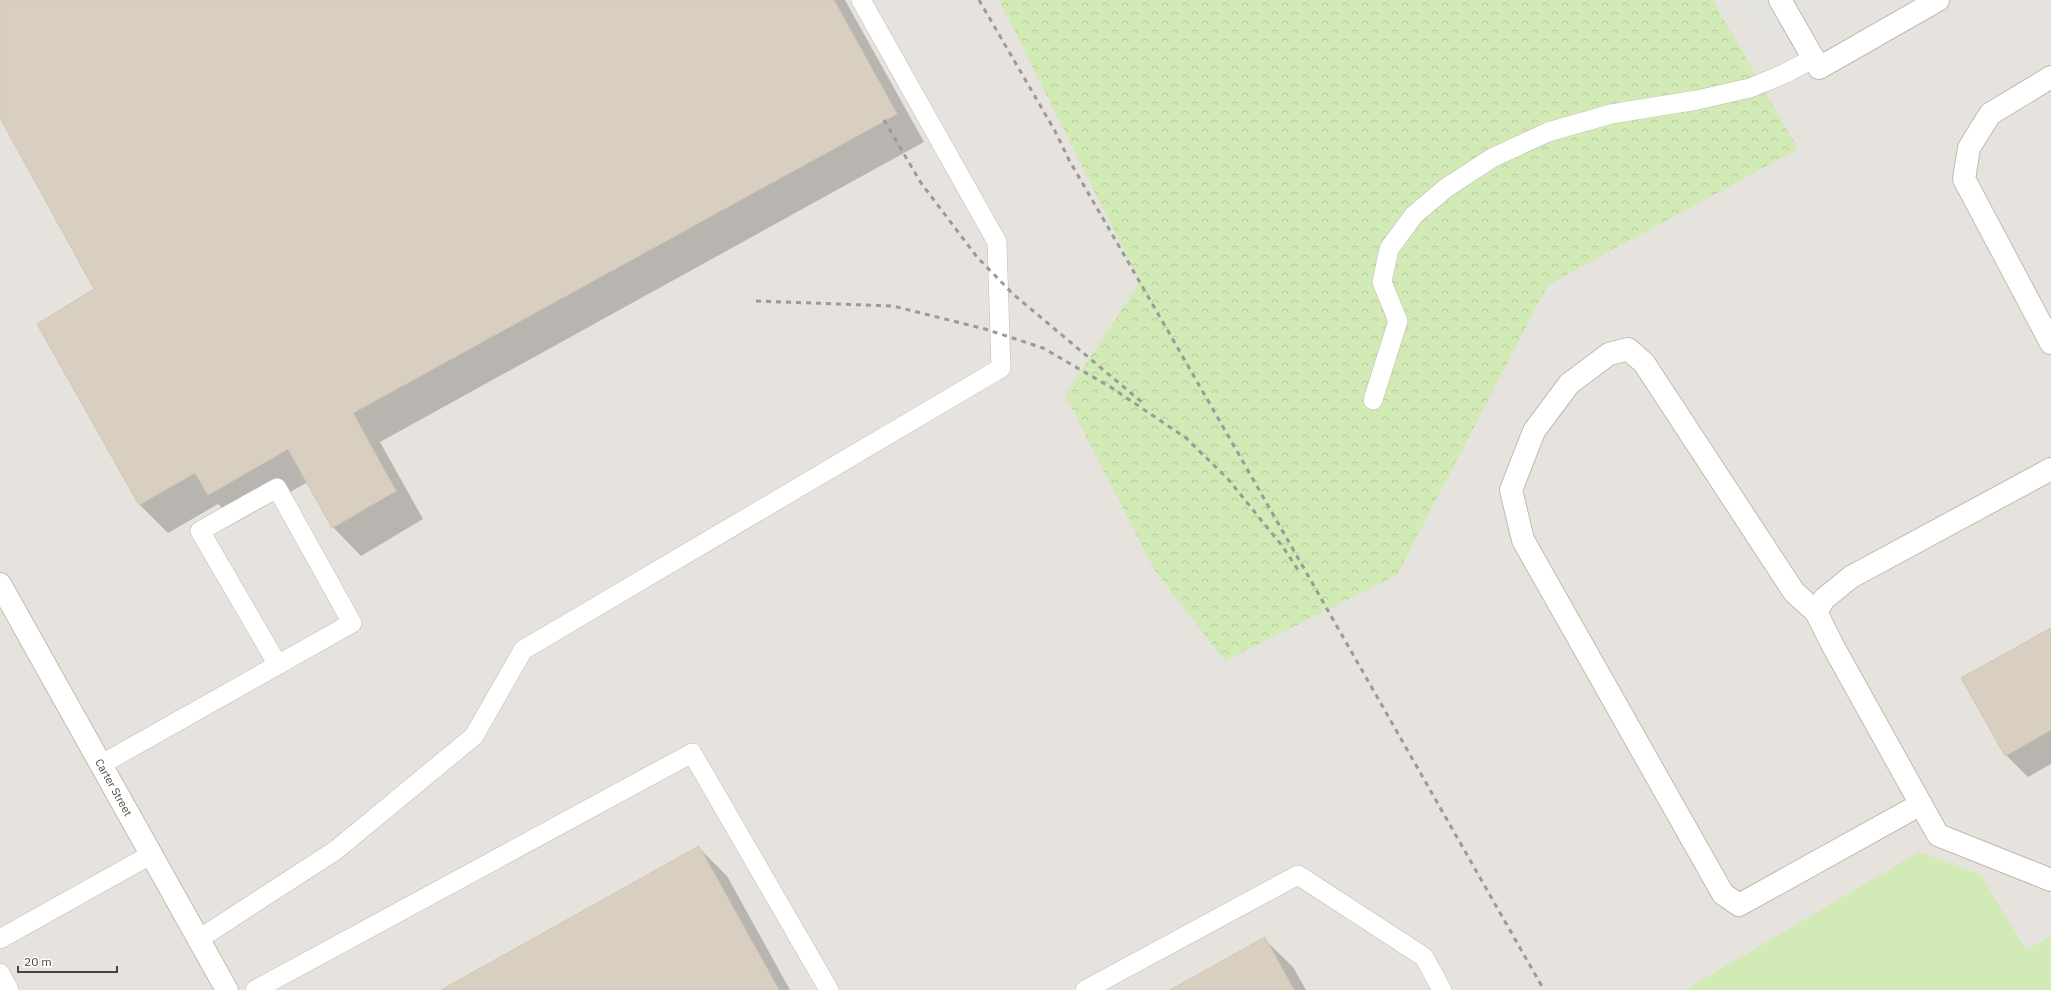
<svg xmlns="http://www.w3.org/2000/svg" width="2051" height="990" font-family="'IBM Plex Sans',sans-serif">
  <defs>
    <pattern id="forest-crowns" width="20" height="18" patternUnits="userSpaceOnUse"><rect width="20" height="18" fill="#d2eab5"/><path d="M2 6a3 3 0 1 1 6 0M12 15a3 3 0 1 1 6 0" fill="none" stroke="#b6ca9c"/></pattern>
  </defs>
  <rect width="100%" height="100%" fill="#f6f3ec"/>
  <path fill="#e6e2dd" d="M0,0H2051V990H0Z"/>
  <path fill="#d2eab5" d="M1919,852L1981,875L2026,950L2051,936V990H1685Z"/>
  <path fill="url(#forest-crowns)" d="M999,0H1713L1798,149L1548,285L1397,575L1225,661L1155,571L1065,395L1140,282Z"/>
  <path fill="#e5e3e0" d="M1737,0H1816L1820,6L1759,39Z"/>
  <path fill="#0003" d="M0,0H845L924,142L380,442L423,519L361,556L333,527L308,482L237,522L218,504L168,533L140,505L38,324L96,289L0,116Z
    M2051,629V764L2028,777L2006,755Z
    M699,848L727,876L790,990H443Z
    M1264,939L1293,967L1306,990H1172Z"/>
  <path fill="#d8cfc1" stroke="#d3c7b4" d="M0,0H834L897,114L353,413L396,491L332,528L288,449L208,495L195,473L139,505L37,324L94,289L0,118Z
    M2051,628V730L2005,756L1961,678Z
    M699,846L779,990H441Z
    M1265,937L1294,990H1170Z"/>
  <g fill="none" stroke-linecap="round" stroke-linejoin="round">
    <g stroke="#c2bbae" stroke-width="20">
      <path id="lane" d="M1373,400L1398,321L1382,282L1389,249L1414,215L1446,188L1492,158L1548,132L1611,114L1697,100L1750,88L1784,74L1814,58
        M102,764C185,717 269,670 352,623L277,488L200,531L278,665
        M0,939L152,854
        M199,939L336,850L474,736L523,650L1001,368L997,242L861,0
        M0,973L9,990
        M255,990L692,753L829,990
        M1085,990L1298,875L1424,957L1442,990"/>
    </g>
    <g stroke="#c2bbae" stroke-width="24">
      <g id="street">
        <path d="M1780,0L1819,68L1938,0"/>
        <path d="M2051,77L1990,114L1969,148L1964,179L2051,343"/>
        <path d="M2051,469L1851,577L1824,599L1816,612L1833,646L1938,835L2051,880"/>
        <path id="s1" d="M0,584L227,990"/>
        <path d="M1816,612L1794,592L1644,363L1628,349L1609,354L1569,384L1534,431L1511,490L1523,540L1723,894L1739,905L1921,804"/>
      </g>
    </g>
    <use href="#lane" stroke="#fff" stroke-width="19"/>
    <use href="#street" stroke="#fff" stroke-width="22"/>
    <path stroke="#9a9a9a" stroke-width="3" stroke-dasharray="5 5" stroke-linecap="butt" d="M979,0L1055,131L1069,160C1229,435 1386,713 1544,990
      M884,120L921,183L977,257L1013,294L1144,404
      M756,301L893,306L985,329L1043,348L1112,388L1186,438L1228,479L1283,547L1300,573"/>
  </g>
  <g text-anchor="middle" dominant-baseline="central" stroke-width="4" stroke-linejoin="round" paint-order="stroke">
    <g font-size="11" fill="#4b4439" stroke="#fff">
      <text stroke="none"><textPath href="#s1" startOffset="233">Carter Street</textPath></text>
    </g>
  </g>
  <path d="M18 966v6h99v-6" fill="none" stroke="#4b4439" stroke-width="2"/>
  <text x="24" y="966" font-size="12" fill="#4b4439" stroke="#ffffff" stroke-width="3" paint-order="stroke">20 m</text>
</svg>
